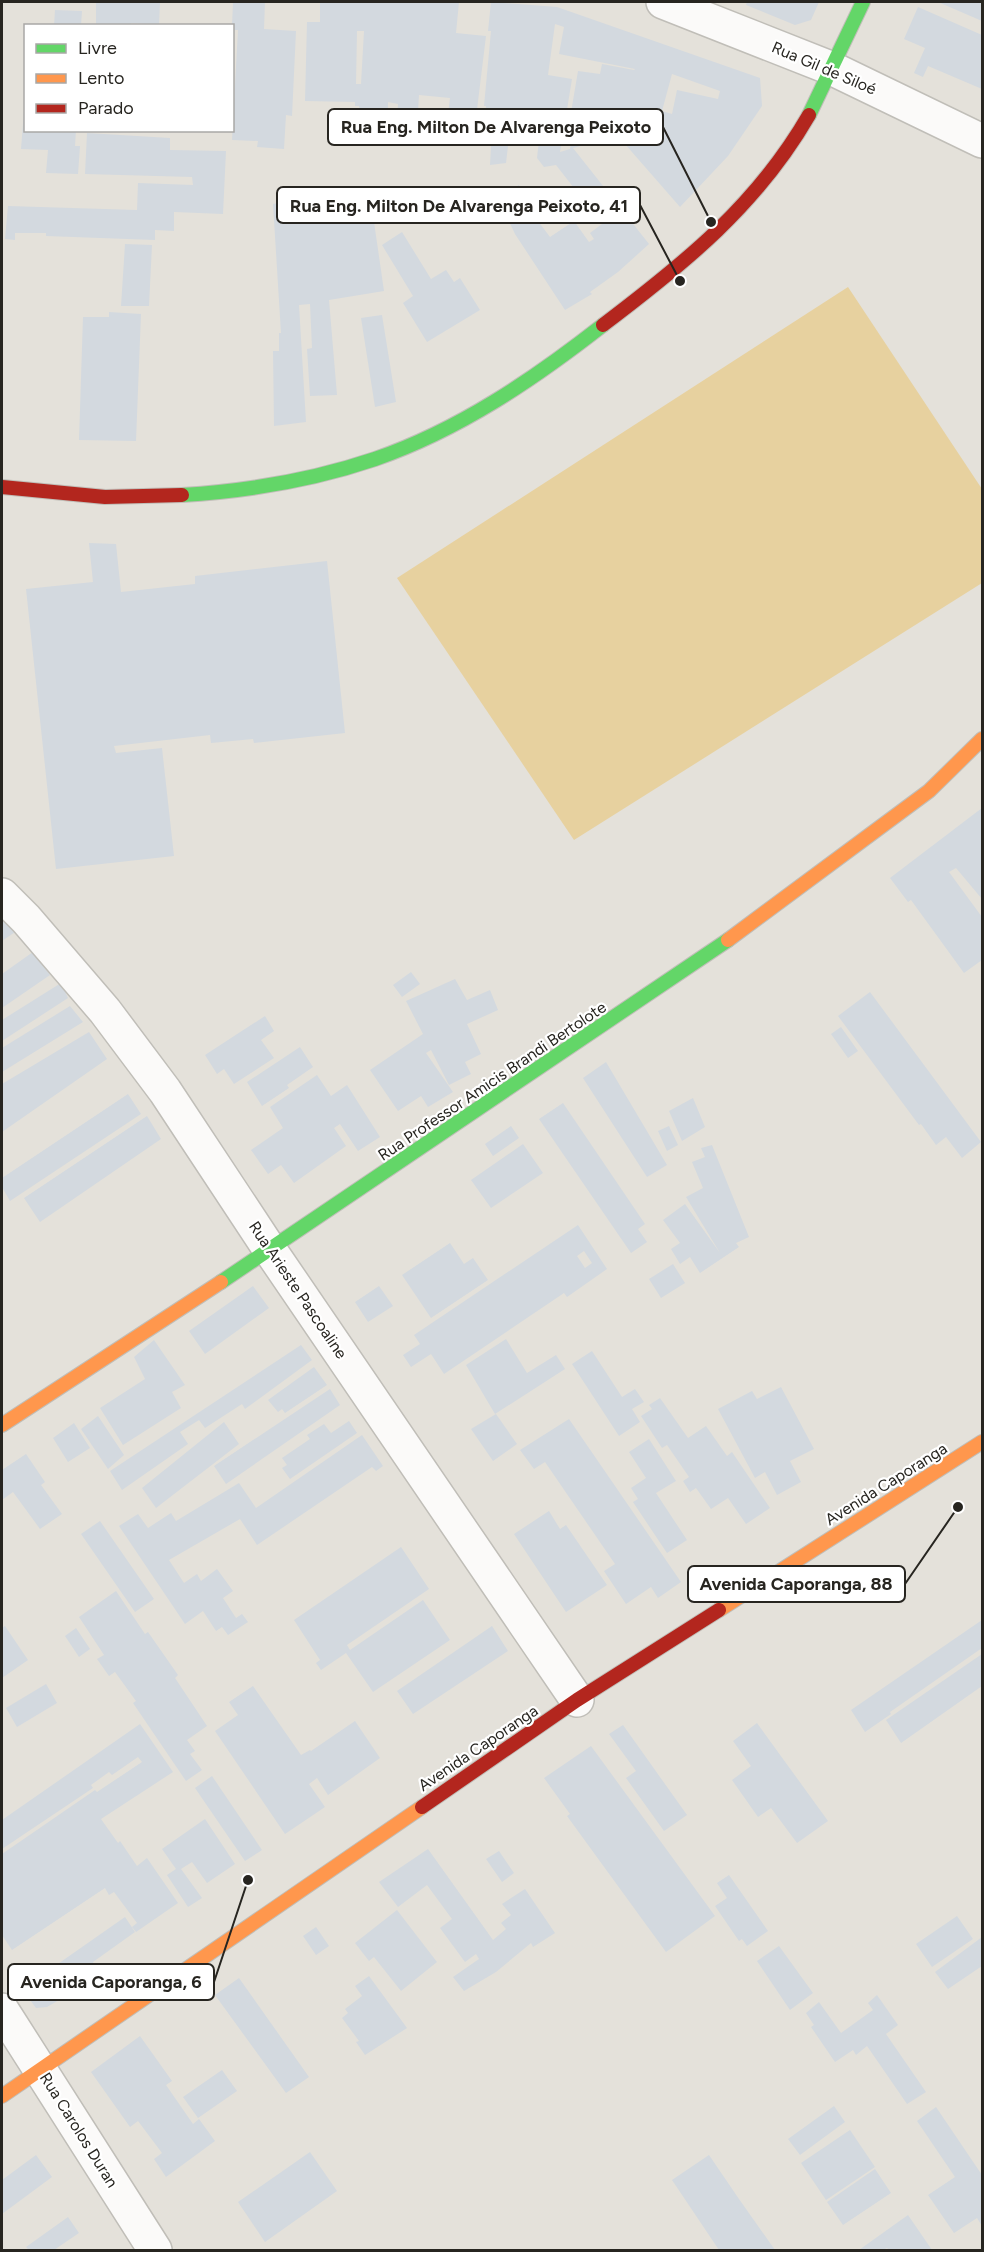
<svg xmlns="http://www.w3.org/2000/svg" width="984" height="2252" font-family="Figtree,sans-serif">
  <rect width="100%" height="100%" fill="#e4e1da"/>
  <path fill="#e7d19f" d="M848,287L982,489V583L574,840L397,578Z"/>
  <path fill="#d3d9df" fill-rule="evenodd" d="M96,2L160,3L159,25L131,23V26H96Z
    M233,2H265L264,29L296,31L292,116L286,115L284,149L257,147L258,141L232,140L238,30H232V26Z
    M320,2H459L456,33L486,36L474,134L446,130L450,98L419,95L417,127L397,126L398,104L388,102L387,143L354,141L355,124L367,125V112H360L359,106H355V102L305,101L307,22H320ZM357,31H364L361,84H356Z
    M491,2L557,7L760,78L762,106L728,156L680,207L618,136L573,148L649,244L618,272L590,292L592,294L565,310L515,234L498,198L519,185L523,201L550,237L574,221L589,242L594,239L590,233L602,224L556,165L544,167L537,158L540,131L519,129L520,122L510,121V124L485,119L486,106H484L491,31H488ZM555,24L564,27L559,54L635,69L634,70L602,64L600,74L578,71L567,136L572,137L570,149L560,152L572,79L548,75ZM672,74L720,91L718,99L677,90L672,114L662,111Z
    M747,2H819L811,20L795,25L746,5Z
    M938,2H982V21Z
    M918,7L982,35V89L928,66L923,77L914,73L925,48L904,39Z
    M55,10L82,11L81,26H54Z
    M24,111H26V130H76L75,146H80L78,174L46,173L48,150L21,149Z
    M87,133L170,138V150L226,151L223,214L174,212V231L155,230V240L46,236V233H15V240L5,239L8,206L137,210L138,183L193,185L192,177L85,174Z
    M491,146H508L506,163L490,165Z
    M303,198L306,219L372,208L384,291L329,300L337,395L310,396L307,349L312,348L310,304L299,305L306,422L274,426L273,351H279V333H281L273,204Z
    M402,232L431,279L446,270L454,282L460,278L480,310L427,342L403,303L413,296L382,245Z
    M125,244L152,245L149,306H121Z
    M109,312L141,314L136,441L79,440L83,317H109Z
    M382,315L396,402L375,407L361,318Z
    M89,543L116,544L121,592L195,584V576L327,561L345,733L254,743L253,739L211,743L210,735L114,746L116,753L162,748L174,856L56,869L26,589L93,582Z
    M982,808V899L956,868L949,872L982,917V960L964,973L911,900L908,902L890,878Z
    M2,908L18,930L2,941Z
    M33,952L50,975L2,1008V974Z
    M411,972L420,984L402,997L393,985Z
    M455,979L467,1000L490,990L498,1010L467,1024L481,1054L465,1062L471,1074L449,1085L431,1050L426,1053L453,1092L428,1107L421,1096L398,1111L370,1070L423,1034L406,1001Z
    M61,983L68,998L2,1041V1020Z
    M870,992L981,1142L962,1158L946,1137L936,1145L921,1124L919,1125L838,1016Z
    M70,1006L83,1022L2,1072V1048Z
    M265,1016L274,1031L261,1040L274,1058L234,1084L224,1069L217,1074L205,1055Z
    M841,1027L858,1051L848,1058L831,1034Z
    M89,1032L107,1059L2,1132V1084Z
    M300,1047L313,1067L287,1085L289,1088L262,1106L247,1082Z
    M606,1062L667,1165L647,1177L583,1078Z
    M317,1075L331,1096L347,1085L380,1137L358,1151L340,1124L334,1128L346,1146L294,1183L281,1165L268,1174L251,1150L283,1128L270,1107Z
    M128,1094L141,1114L10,1201L2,1187V1178Z
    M693,1098L705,1127L682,1141L669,1111Z
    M563,1103L645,1224L638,1229L647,1242L631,1253L539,1119Z
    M147,1116L161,1139L40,1222L24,1198Z
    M511,1126L519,1138L493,1156L485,1144Z
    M669,1126L678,1145L667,1151L658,1131Z
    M523,1144L543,1173L491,1208L471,1180Z
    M712,1145L749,1237L736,1243L739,1247L700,1273L690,1257L680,1264L671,1249L680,1243L663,1220L685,1204L720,1253L686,1197L703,1188L692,1162L705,1157L701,1148Z
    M578,1225L607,1269L567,1297L564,1293L444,1374L431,1354L411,1367L403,1355L420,1344L414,1335ZM584,1251L592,1263L585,1268L577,1256Z
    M450,1243L464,1264L473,1258L488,1280L431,1318L402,1275Z
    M673,1264L685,1283L661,1298L649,1279Z
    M253,1286L269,1308L205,1354L189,1331Z
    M379,1286L393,1306L368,1322L355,1302Z
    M506,1339L527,1373L556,1355L565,1369L495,1414L466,1365Z
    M154,1340L185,1385L172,1392L181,1408L123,1445L100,1408L145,1379L134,1357Z
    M301,1345L312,1360L245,1409L242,1404L205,1428L199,1420L180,1432L188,1444L122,1490L110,1471Z
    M592,1351L622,1397L635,1389L644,1402L632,1409L640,1422L619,1436L572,1364Z
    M314,1367L327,1385L285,1413L282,1409L278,1412L268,1400Z
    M781,1387L814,1449L790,1461L801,1482L777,1495L765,1472L755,1478L718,1409L752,1391L757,1399Z
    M330,1389L340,1405L226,1484L214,1466Z
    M660,1398L688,1438L706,1426L727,1456L732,1452L770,1508L746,1524L728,1498L711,1509L696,1488L690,1492L683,1481L689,1477L667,1445L662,1448L641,1416L652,1409L649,1405Z
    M496,1414L517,1444L493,1461L471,1429Z
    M98,1416L124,1455L108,1469L81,1429Z
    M569,1419L681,1582L658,1598L651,1587L626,1604L604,1571L615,1564L545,1462L534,1469L520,1450Z
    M349,1421L357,1433L290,1479L282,1468L287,1465L282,1458L310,1439L307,1435L324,1424L331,1433Z
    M224,1422L239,1444L156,1508L142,1488Z
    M74,1423L90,1448L68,1462L53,1438Z
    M362,1435L383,1466L376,1471L372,1467L257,1545L240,1519L169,1560L184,1583L197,1574L201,1581L217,1569L233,1591L223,1598L236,1618L242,1614L248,1622L228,1635L222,1627L216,1631L203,1611L185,1624L119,1526L138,1514L148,1528L171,1513L176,1521L239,1483L256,1508Z
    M649,1439L676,1481L656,1493L687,1540L667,1553L633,1502L638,1499L631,1488L646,1478L629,1452Z
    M26,1454L45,1482L41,1485L62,1514L40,1529L13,1492L2,1500V1470Z
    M549,1511L560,1529L566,1525L607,1585L566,1612L514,1534Z
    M100,1521L154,1599L135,1612L81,1534Z
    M401,1547L429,1589L347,1645L350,1650L423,1600L450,1640L373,1692L346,1653L321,1670L316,1663L320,1660L294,1620Z
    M116,1591L145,1634L148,1632L178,1675L175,1678L207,1726L187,1740L195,1751L190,1754L202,1770L186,1781L133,1703L136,1701L115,1672L109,1676L97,1659L104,1655L79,1617Z
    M982,1620V1648L890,1712L891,1714L865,1732L851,1710Z
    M5,1626L28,1660L2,1678V1628Z
    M492,1626L508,1651L413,1714L397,1691Z
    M76,1628L90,1649L79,1657L65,1636Z
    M982,1654V1686L901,1743L886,1720Z
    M46,1684L57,1703L17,1727L6,1708Z
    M253,1686L301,1755L310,1750L311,1751L355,1721L380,1758L328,1795L317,1778L309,1784L325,1807L285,1834L215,1731L238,1715L229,1702Z
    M757,1723L828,1821L797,1843L771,1808L758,1817L732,1780L751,1766L733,1741Z
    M140,1724L173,1772L101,1819L118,1843L120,1841L137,1866L147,1858L178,1903L136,1932L132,1927L137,1923L114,1892L109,1895L105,1888L12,1950L2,1935V1854L95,1790L97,1792L142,1762L138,1757L112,1775L109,1772L91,1785L93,1788L2,1849V1820Z
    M623,1725L687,1815L664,1831L626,1778L636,1771L609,1734Z
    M591,1746L715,1916L666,1952L567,1816L570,1814L544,1778Z
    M212,1776L262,1850L245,1861L195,1788Z
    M205,1819L235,1864L207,1883L192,1862L181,1869L202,1898L188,1907L167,1875L176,1869L162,1849Z
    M428,1849L493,1940L506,1929L501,1923L511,1915L502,1904L525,1889L555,1933L533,1947L531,1943L496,1972L464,1991L453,1977L479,1959L476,1954L465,1962L440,1928L452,1919L427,1885L398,1907L379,1882Z
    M499,1851L514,1873L502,1882L486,1859Z
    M729,1875L768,1931L747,1946L742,1939L739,1941L715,1906L727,1898L717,1883Z
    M397,1910L437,1962L401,1991L374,1957L369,1961L355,1943Z
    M957,1916L973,1939L932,1967L916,1944Z
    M125,1917L135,1932L93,1962L94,1965L85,1971L87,1974L63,1991L66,1996L47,2007L36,2008L22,1989Z
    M316,1927L329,1946L316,1955L303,1936Z
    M982,1937V1966L948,1989L935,1972Z
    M779,1946L813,1993L790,2010L757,1961Z
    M369,1976L407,2028L365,2055L356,2042L359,2041L342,2018L348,2013L345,2009L362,1996L355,1986Z
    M239,1978L309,2077L286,2093L215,1995Z
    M877,1995L898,2025L886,2034L926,2092L907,2104L867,2046L856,2055L853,2050L835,2062L811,2027L814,2025L806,2013L819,2002L841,2033L873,2010L868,2003Z
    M140,2036L172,2081L166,2085L193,2124L199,2119L215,2141L166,2177L154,2159L162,2153L138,2121L130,2127L91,2072Z
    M222,2070L237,2091L198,2118L183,2097Z
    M834,2106L845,2122L800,2155L788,2139Z
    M936,2107L982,2175V2226L977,2218L954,2233L928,2195L955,2177L917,2121Z
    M850,2130L875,2167L826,2200L801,2163Z
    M310,2152L337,2191L265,2242L238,2202Z
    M36,2155L52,2177L2,2214V2180Z
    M709,2155L739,2199L775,2250H719L672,2180Z
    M875,2169L891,2193L843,2225L827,2202Z
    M908,2215L932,2250H889L887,2248L883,2250H859Z
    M68,2217L79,2233L54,2250H29L26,2247Z"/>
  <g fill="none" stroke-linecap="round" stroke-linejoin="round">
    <g stroke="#c0beb8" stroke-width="36">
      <path id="street" d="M663,2L833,69L982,141
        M2,895L26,919L105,1011L165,1091L270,1250L577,1700
        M2,2010L155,2250"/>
    </g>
    <g stroke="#c0beb8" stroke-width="16">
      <path id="fast" d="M809,115L863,2
        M182,495C248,491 313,480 375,459C459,430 534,379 603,325
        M221,1282L728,940"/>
    </g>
    <g stroke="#c0beb8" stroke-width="16">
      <path id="slow" d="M728,940L929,791L982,739
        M2,1425L221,1282
        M719,1610L982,1442
        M2,2096L422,1807"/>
    </g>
    <g stroke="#c0beb8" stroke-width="16">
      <path id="jam" d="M603,325C685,263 757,205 809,115
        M2,487L105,497L182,495
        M422,1807L577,1700L719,1610"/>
    </g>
    <use href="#street" stroke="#fbfaf9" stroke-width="33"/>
    <use href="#fast" stroke="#63d668" stroke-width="14"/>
    <use href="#slow" stroke="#ff974d" stroke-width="14"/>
    <use href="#jam" stroke="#b3261e" stroke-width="14"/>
  </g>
  <g text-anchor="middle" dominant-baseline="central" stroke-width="4.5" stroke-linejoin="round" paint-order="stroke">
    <g font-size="16" fill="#272520" stroke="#fff">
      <text transform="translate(824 68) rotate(23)">Rua Gil de Siloé</text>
      <text transform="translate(492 1081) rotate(-34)">Rua Professor Amicis Brandi Bertolote</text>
      <text transform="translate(298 1290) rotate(56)">Rua Arieste Pascoaline</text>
      <text transform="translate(886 1484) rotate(-32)">Avenida Caporanga</text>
      <text transform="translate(478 1748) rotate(-34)">Avenida Caporanga</text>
      <text transform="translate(79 2130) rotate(58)">Rua Carolos Duran</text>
    </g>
  </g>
  <path fill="none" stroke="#272520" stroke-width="2" d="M711 222L663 127M680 281L640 205M958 1507L905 1584M248 1880L214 1982"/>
  <g fill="#272520" stroke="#fff" stroke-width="2">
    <circle cx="711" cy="222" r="6"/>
    <circle cx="680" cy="281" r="6"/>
    <circle cx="958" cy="1507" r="6"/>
    <circle cx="248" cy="1880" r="6"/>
  </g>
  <g fill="#fff" stroke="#272520" stroke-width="2">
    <rect x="328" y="109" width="335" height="36" rx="6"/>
    <rect x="277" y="187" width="363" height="36" rx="6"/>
    <rect x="688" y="1566" width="217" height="36" rx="6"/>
    <rect x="8" y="1964" width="206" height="36" rx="6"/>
  </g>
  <g font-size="18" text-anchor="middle" font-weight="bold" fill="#272520">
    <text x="496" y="133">Rua Eng. Milton De Alvarenga Peixoto</text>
    <text x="459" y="212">Rua Eng. Milton De Alvarenga Peixoto, 41</text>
    <text x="796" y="1590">Avenida Caporanga, 88</text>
    <text x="111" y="1988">Avenida Caporanga, 6</text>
  </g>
  <rect width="984" height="2252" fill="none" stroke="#272520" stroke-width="6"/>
  <rect x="24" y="24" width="210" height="108" fill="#ffffff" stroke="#a9a8a6" stroke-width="1.5"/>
  <rect x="36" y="44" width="30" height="9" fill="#63d668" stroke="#a9a8a6" stroke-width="1.5"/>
  <text x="78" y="54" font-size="18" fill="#272520">Livre</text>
  <rect x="36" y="74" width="30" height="9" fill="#ff974d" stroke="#a9a8a6" stroke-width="1.5"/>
  <text x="78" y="84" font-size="18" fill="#272520">Lento</text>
  <rect x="36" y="104" width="30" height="9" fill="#b3261e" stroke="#a9a8a6" stroke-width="1.5"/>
  <text x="78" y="114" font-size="18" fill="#272520">Parado</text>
</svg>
